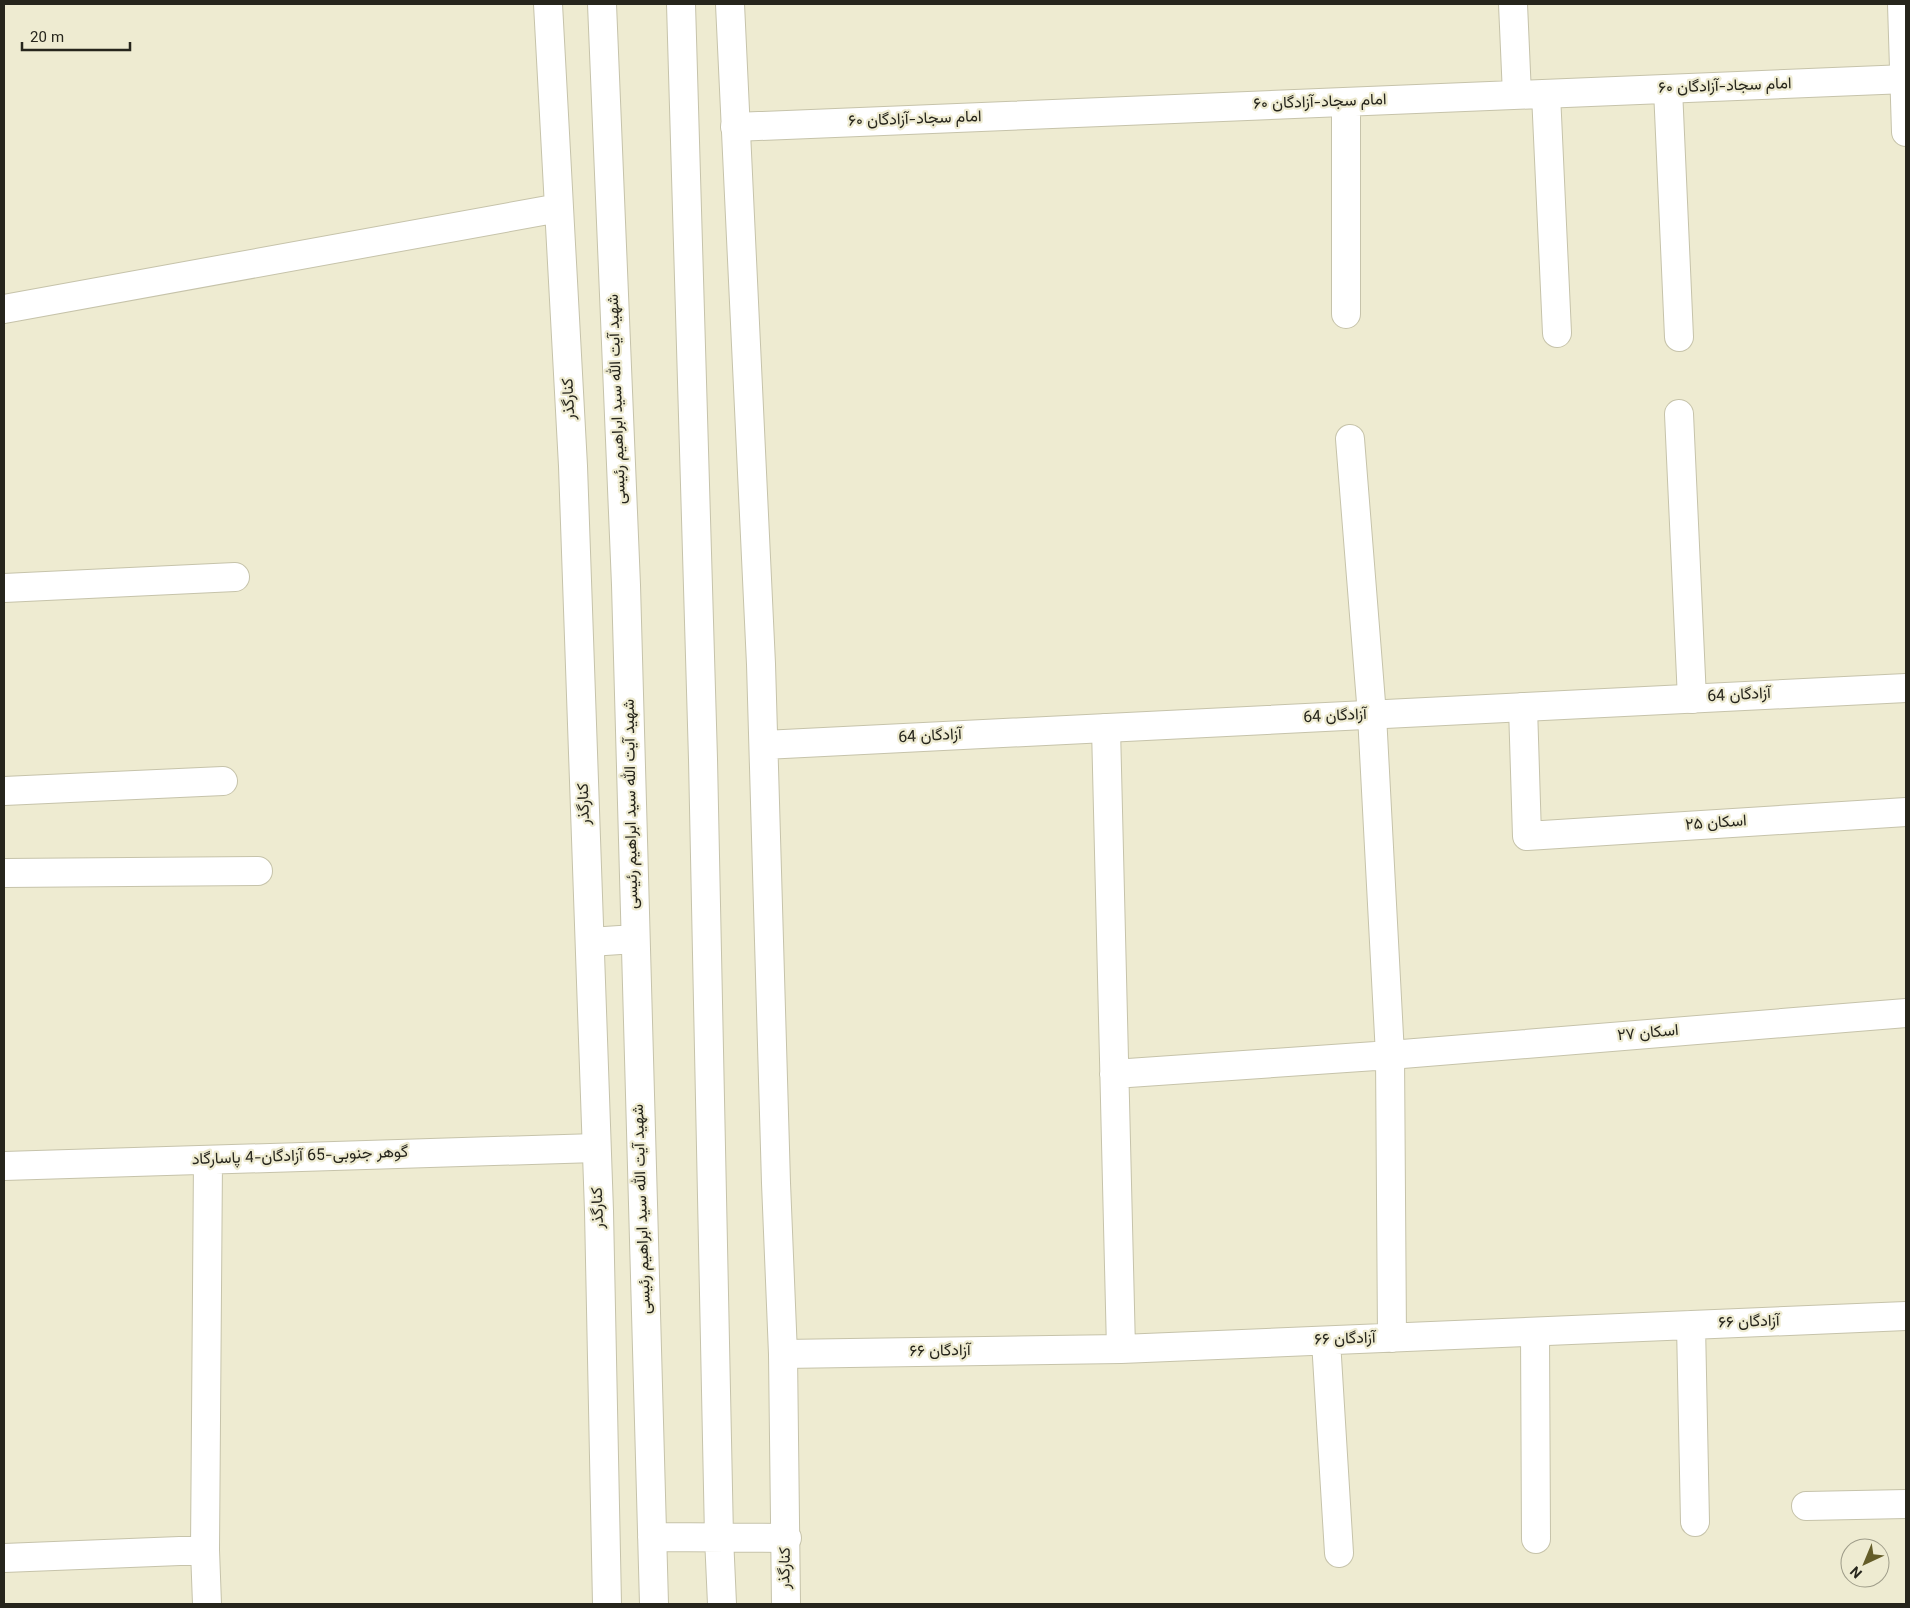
<svg xmlns="http://www.w3.org/2000/svg" width="1910" height="1608" font-family="Georgia,Vazirmatn,serif">
  <rect width="100%" height="100%" fill="#eeebd1"/>
  <g fill="none" stroke-linecap="round" stroke-linejoin="round">
    <g stroke="#c6c3aa" stroke-width="30">
      <path id="minor" d="M1513,4L1517,95
        M1668,89L1679,337
        M1546,94L1557,333
        M1346,102V314
        M735,127L1906,79
        M1679,414L1692,699
        M1350,439L1372,715L1390,1055L1392,1338
        M4,588L235,577
        M1523,707L1527,836L1906,812
        M1106,728L1121,1349
        M4,791L223,781
        M4,873L258,871
        M1114,1074L1390,1055L1906,1013
        M4,1166L596,1148
        M1691,1325L1695,1522
        M1535,1332L1536,1539
        M1326,1341L1339,1553
        M783,1354L1121,1349L1906,1316
        M1806,1506L1906,1504
        M205,1550L207,1604
        M4,1558L205,1550L208,1160"/>
    </g>
    <g stroke="#c6c3aa" stroke-width="30">
      <path id="tertiary" d="M548,4L573,466L599,1211L607,1604
        M730,4L761,664L776,1183L783,1354L786,1604
        M1902,4L1906,132
        M4,309L559,208
        M764,745L1906,688"/>
    </g>
    <g stroke="#c6c3aa" stroke-width="30">
      <path id="primary" d="M602,4L626,585L654,1604
        M681,4L703,759L719,1537L722,1604
        M590,942L635,939
        M652,1537L787,1538"/>
    </g>
    <use href="#minor" stroke="#fff" stroke-width="28"/>
    <use href="#tertiary" stroke="#fff" stroke-width="28"/>
    <use href="#primary" stroke="#fff" stroke-width="28"/>
  </g>
  <g text-anchor="middle" dominant-baseline="central" stroke-width="4.5" stroke-linejoin="round" paint-order="stroke">
    <g font-size="16" fill="#26251c" stroke="#eeebd1">
      <text transform="translate(1725 87) rotate(-2)">امام سجاد-آزادگان ۶۰</text>
      <text transform="translate(1320 103) rotate(-2)">امام سجاد-آزادگان ۶۰</text>
      <text transform="translate(915 120) rotate(-2)">امام سجاد-آزادگان ۶۰</text>
      <text transform="translate(570 399) rotate(-93)">کنارگذر</text>
      <text transform="translate(618 399) rotate(-92)">شهید آیت الله سید ابراهیم رئیسی</text>
      <text transform="translate(1739 696) rotate(-3)">آزادگان 64</text>
      <text transform="translate(1335 717) rotate(-3)">آزادگان 64</text>
      <text transform="translate(930 737) rotate(-3)">آزادگان 64</text>
      <text transform="translate(585 804) rotate(-92)">کنارگذر</text>
      <text transform="translate(632 804) rotate(-91)">شهید آیت الله سید ابراهیم رئیسی</text>
      <text transform="translate(1716 824) rotate(-4)">اسکان ۲۵</text>
      <text transform="translate(1648 1034) rotate(-5)">اسکان ۲۷</text>
      <text transform="translate(300 1157) rotate(-2)">گوهر جنوبی-65 آزادگان-4 پاسارگاد</text>
      <text transform="translate(599 1208) rotate(-92)">کنارگذر</text>
      <text transform="translate(643 1209) rotate(-92)">شهید آیت الله سید ابراهیم رئیسی</text>
      <text transform="translate(1749 1323) rotate(-2)">آزادگان ۶۶</text>
      <text transform="translate(1345 1340) rotate(-2)">آزادگان ۶۶</text>
      <text transform="translate(940 1352) rotate(-1)">آزادگان ۶۶</text>
      <text transform="translate(786 1568) rotate(-89)">کنارگذر</text>
    </g>
  </g>
  <rect width="1910" height="1608" fill="none" stroke="#26251c" stroke-width="10"/>
  <g transform="translate(1865 1563) rotate(224)"><circle r="24" fill="#eeebd1" stroke="#9e9c89"/>
  <path d="M0-4L9 19L0 12L-9 19Z" fill="#645d29"/>
  <text y="-8" font-size="14" font-weight="bold" text-anchor="middle" fill="#26251c">N</text>
  </g>
  <path d="M22 42v8h108v-8" fill="none" stroke="#26251c" stroke-width="2.5"/>
  <text x="30" y="42" font-size="15" fill="#26251c" stroke="#eeebd1" stroke-width="4" paint-order="stroke">20 m</text>
</svg>
